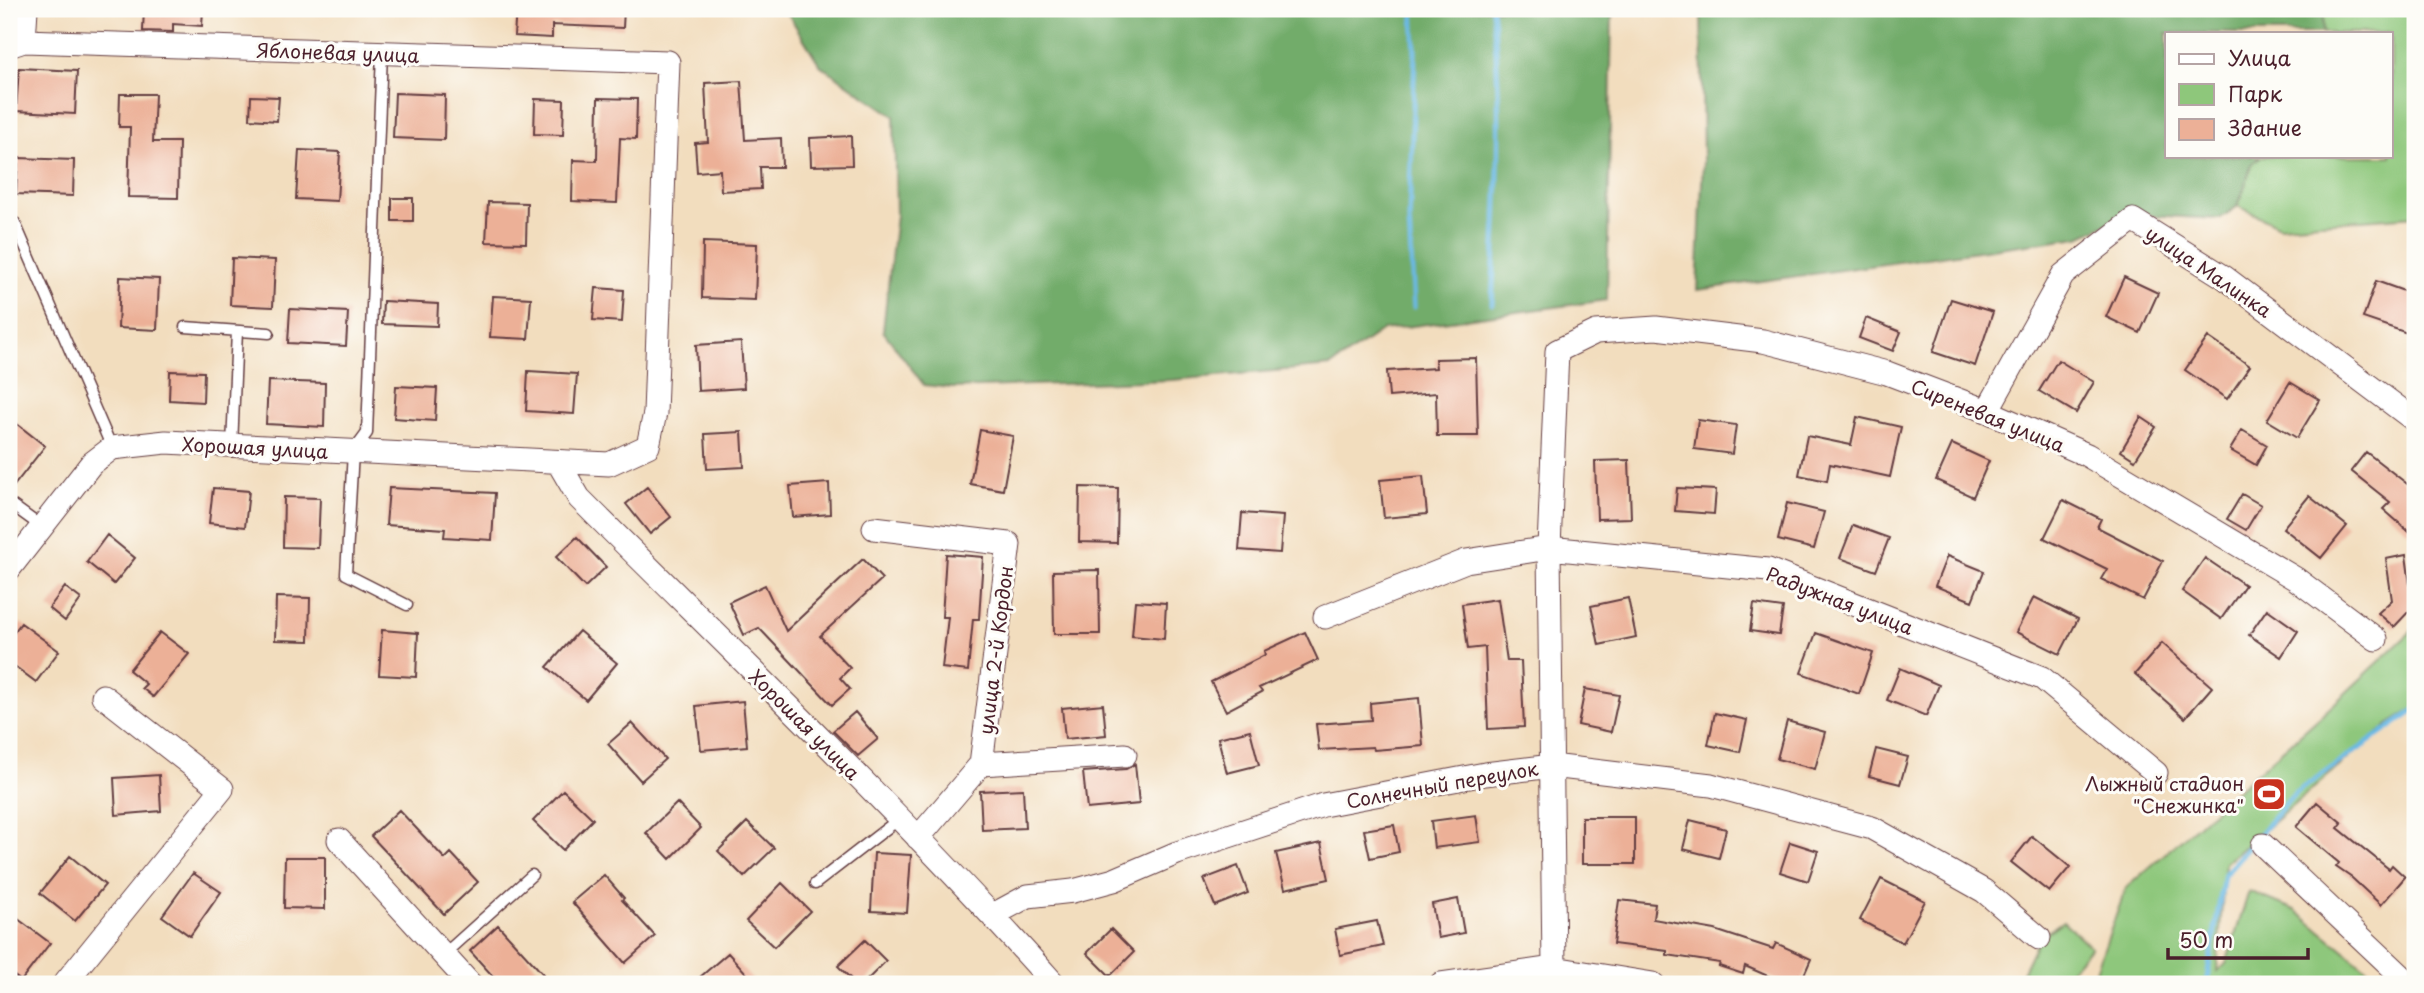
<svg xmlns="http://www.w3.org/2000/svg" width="2424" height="993" font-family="'Playpen Sans',sans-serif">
  <rect width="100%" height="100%" fill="#fdfcf7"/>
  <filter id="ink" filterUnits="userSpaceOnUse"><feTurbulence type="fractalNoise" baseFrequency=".0143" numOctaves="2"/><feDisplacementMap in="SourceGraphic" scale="14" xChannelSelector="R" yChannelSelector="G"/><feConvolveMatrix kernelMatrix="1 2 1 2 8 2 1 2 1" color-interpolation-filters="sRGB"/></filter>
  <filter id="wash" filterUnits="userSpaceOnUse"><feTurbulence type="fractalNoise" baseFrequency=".00686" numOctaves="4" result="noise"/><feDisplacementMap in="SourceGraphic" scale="28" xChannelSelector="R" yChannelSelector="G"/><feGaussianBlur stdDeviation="1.57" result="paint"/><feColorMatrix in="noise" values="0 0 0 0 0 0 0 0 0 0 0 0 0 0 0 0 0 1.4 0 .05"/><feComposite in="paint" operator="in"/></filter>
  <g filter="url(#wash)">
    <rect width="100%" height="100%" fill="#f2ddbe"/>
    <path fill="#8ec77b" stroke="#6c7353" stroke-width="2" d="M2320,9H2415V216L2279,226L2238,206L2255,156H2391V33H2316Z
      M2415,628V708L2388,725L2225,863L2217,971L2226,964L2249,891L2295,910L2385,984H2091L2126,888L2321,716Z
      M2063,921L2091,947L2059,984H2014L2021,975L2039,938Z"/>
    <path fill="#72ac6b" stroke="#5e664b" stroke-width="2" d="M785,9H1612L1607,300L1383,330L1331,366L1172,380L952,388L924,385L883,331L896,215L894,116L820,65Z
      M1701,9H2324L2322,33H2167V156H2261L2252,164L2238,206L2219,219L2129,214L2079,237L1697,290L1703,161Z"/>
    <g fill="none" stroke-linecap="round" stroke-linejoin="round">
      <path stroke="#6ab9e5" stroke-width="5" d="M1413,9L1415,53L1409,220L1414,307
        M1492,304C1497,206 1504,107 1492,9
        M2206,984L2224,875L2295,793L2415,710"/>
    </g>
    <g id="blocks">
      <path fill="#ecb097" d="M144,9H203L202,26L173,24V32L143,31Z
        M516,9H624L623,28L552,25V38L514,36Z
        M19,68L77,71L75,114L16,111Z
        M741,81L745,140L781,138L782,167H760L761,189L721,191L720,170L697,172L695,143L708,142L705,83Z
        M395,93L445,95L444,140L393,138Z
        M120,94H155L153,142H179L178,198L128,197L130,127H119Z
        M251,96L279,97L277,121L250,119Z
        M598,98L637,99L636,139L620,138L617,203L572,201L573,160L597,161Z
        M535,99L564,100L563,135L534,134Z
        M851,136L852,165L811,166L810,138Z
        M299,150L340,152L337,201L296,199Z
        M18,158L74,160L73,196L16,194Z
        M392,198H413V221H392Z
        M488,202L527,203L526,243L486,242Z
        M703,242L757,244L755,300L702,298Z
        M232,258L275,260L273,307L230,305Z
        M120,277L159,279L157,330L118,328Z
        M2124,277L2158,293L2140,333L2106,317Z
        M2376,281L2415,295V320L2410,334L2363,318Z
        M596,288L624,290L622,322L593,320Z
        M493,296L531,298L528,339L490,337Z
        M1951,299L1993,312L1975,366L1933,352Z
        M383,301L438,304L437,326L382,324Z
        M290,309L348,312L346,346L288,343Z
        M1866,318L1901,332L1893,351L1859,338Z
        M2208,337L2250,366L2227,399L2185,370Z
        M741,342L744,388L698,391L696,345Z
        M1476,358L1478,436H1437L1436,393L1389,397L1387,371L1436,368L1435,359Z
        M2058,360L2094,382L2076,413L2039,391Z
        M170,371L204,372L203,402L169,400Z
        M528,371L577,374L574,414L526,411Z
        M268,381L325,383L324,427L266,424Z
        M2290,382L2320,400L2297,438L2267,420Z
        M396,386L437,388L435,421L394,418Z
        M1857,417L1901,427L1890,477L1830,464L1827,481L1799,475L1807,436L1851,445Z
        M2141,417L2156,427L2135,460L2121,451Z
        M1698,420L1736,425L1732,454L1694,449Z
        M17,424L45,446L9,492V435Z
        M980,430L1013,436L1003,490L970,484Z
        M2242,430L2267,445L2256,465L2230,450Z
        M742,432L744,467L707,469L705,434Z
        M1952,444L1989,461L1973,497L1936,480Z
        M2366,452L2415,490V537L2383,509L2390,502L2351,471Z
        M1629,460L1631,518L1597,519L1595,461Z
        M1423,476L1427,514L1384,518L1380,480Z
        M829,483L830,514L793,517L790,486Z
        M647,487L671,517L650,534L626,504Z
        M1080,487L1118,488L1117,543L1079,542Z
        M213,488L249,491L245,527L209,523Z
        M389,488L495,493L492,540L444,537L445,529L386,525Z
        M1677,488L1716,490L1714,514L1675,511Z
        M2242,494L2261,505L2246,530L2227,519Z
        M2309,496L2347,526L2321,558L2283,528Z
        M284,497L320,498L318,548L283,547Z
        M2063,500L2101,519L2097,527L2163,561L2143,600L2101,579L2107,569L2044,538Z
        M1787,503L1824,512L1814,549L1778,540Z
        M1242,513L1283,516L1280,553L1239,550Z
        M1853,525L1889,538L1876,571L1840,558Z
        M107,535L135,558L114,584L87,562Z
        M577,537L606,567L585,587L556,557Z
        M946,554L983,557L979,619H973L968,671L942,668L948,617H942Z
        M2406,555L2413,607L2394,627L2378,613L2392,600L2386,559Z
        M1947,556L1984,571L1972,601L1935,586Z
        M2205,558L2245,585L2221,619L2182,591Z
        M863,559L882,579L820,636L850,668L840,678L850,689L832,705L759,628L744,635L729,602L765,585L786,631Z
        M1099,570L1100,634H1054L1053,571Z
        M65,587L81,599L65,621L49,608Z
        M276,597L310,598L309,641L275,640Z
        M2034,597L2078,619L2060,654L2016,632Z
        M1628,598L1636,637L1599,645L1591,606Z
        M1498,599L1507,661H1521L1524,727L1488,729L1485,647L1468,649L1462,604Z
        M1135,601L1166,603L1164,639L1132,636Z
        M1754,604L1783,608L1779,635L1750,631Z
        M2267,609L2298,631L2281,657L2249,635Z
        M21,623L59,651L36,682L9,662V639Z
        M382,630L418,633L416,677L379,675Z
        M579,631L617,663L586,700L547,667Z
        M160,632L189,654L153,697L142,688L146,684L129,670Z
        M1305,632L1318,660L1259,688L1262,692L1226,711L1211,682L1265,655L1264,651Z
        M1816,633L1873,653L1859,694L1801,673Z
        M2162,643L2212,687L2185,718L2135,674Z
        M1900,668L1939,685L1926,716L1887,700Z
        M1585,689L1619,695L1611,732L1578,725Z
        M1419,698L1423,746L1374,750L1373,747L1319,750L1316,724L1371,720L1370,703Z
        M743,701L747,746L701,750L696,706Z
        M1103,704L1106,735L1065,739L1062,708Z
        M855,712L878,739L858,756L833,731Z
        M1715,713L1747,720L1740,752L1708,745Z
        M1787,721L1825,732L1815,769L1777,759Z
        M632,723L665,759L641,781L608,744Z
        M1250,730L1259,765L1227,773L1218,738Z
        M1876,749L1908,757L1900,784L1869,776Z
        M1135,764L1139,804L1087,809L1083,772L1126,769Z
        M159,775L161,811L116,815L114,778Z
        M1023,789L1025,828L982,830L980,791Z
        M563,790L593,819L563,850L533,821Z
        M2317,802L2342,823L2338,828L2389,869L2392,865L2405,877L2381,905L2352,878L2336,867L2339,863L2296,827Z
        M677,803L701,828L670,859L646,833Z
        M399,810L445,859L451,853L478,882L444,914L371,836Z
        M1476,815L1480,842L1434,848L1431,821Z
        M1582,817H1635V864H1582Z
        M1690,820L1726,829L1719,858L1683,849Z
        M747,822L774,848L744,877L718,851Z
        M1394,825L1399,852L1370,858L1364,830Z
        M2032,836L2070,867L2049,892L2011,862Z
        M1790,842L1818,851L1808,881L1780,872Z
        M1321,843L1329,879L1285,889L1276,853Z
        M874,853L911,855L907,913L871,911Z
        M70,856L105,885L75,921L40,893Z
        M285,857H325V909L284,908Z
        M1238,866L1248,893L1215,906L1204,879Z
        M193,873L221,892L190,936L162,916Z
        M604,875L624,898L622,900L655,936L625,963L572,902Z
        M1881,879L1925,901L1903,943L1860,920Z
        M782,883L810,911L774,947L746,921Z
        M1458,899L1464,933L1438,938L1432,904Z
        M1619,900L1655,904L1653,919L1715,930L1773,949L1776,943L1811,959L1800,984H1786L1745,966L1743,974L1719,966L1720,963L1667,955V951L1613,944Z
        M18,919L50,943L21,981L9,972V931Z
        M1377,921L1383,946L1340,955L1335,929Z
        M498,925L543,974L531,984H500L470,951Z
        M1111,929L1134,952L1110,976L1087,953Z
        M865,940L886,961L863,984H856L838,966Z
        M728,953L756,984H692Z"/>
    </g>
  </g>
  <g filter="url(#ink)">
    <use href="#blocks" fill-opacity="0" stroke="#633c41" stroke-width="2"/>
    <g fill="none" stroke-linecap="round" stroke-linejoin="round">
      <g stroke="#633c41" stroke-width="13">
        <path id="service" d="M382,53L367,433L353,452L346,574L407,605
          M15,223L112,448
          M185,327L269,333
          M232,446L237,331
          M9,503L42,527
          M815,884L899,819
          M443,955L532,875"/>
      </g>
      <g stroke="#633c41" stroke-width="25">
        <path id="minor" d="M24,41L26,9
          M9,46L24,41L668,62L655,413L648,446L609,464L166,442L112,448L91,464L9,569
          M1987,411L2063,275L2133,220L2224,277L2413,419
          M558,462L579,498C739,658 904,815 1054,984
          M874,528L1009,544L981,764L918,838
          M1325,617L1466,561L1549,548L1768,570L2042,678L2156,773
          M981,764L1125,755
          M339,840L470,984
          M2263,845L2410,984
          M993,915L1028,896L1073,891L1114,880L1177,853L1323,805L1485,774L1552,766L1711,785L1872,828L1984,891L2039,938
          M1554,968L1549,548L1557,351L1596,332L1656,328L1763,341L1887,373L1987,411L2087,455L2296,579L2376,639
          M64,984L222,789L103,696
          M1441,984L1554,968L1653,984"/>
      </g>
      <use href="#service" stroke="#fff" stroke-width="10"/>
      <use href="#minor" stroke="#fff" stroke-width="23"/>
    </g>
  </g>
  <defs>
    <g id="stadium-square" transform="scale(1.75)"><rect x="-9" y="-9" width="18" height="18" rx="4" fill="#c8321e" stroke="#fdfcf7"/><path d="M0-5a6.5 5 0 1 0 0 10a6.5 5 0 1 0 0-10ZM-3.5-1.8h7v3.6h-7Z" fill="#fff"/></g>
  </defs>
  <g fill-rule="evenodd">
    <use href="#stadium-square" x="2269" y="794"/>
  </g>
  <g text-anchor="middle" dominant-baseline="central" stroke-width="6" stroke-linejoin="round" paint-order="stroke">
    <g font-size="19" fill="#4a1f2b" stroke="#fdfcf7">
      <text transform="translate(338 52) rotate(2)">Яблоневая улица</text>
      <text transform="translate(2209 271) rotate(34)">улица Малинка</text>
      <text transform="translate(1988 415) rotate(22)">Сиреневая улица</text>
      <text transform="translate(255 447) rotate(3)">Хорошая улица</text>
      <text transform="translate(1840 600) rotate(21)">Радужная улица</text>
      <text transform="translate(995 650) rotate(-83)">улица 2-й Кордон</text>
      <text transform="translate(805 724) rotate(45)">Хорошая улица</text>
      <text transform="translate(1442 784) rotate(-10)">Солнечный переулок</text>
    </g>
    <g font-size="19" fill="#4a1f2b" stroke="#fdfcf7" text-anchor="end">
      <text x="2244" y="783">Лыжный стадион<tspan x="2244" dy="22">"Снежинка"</tspan></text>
    </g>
  </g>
  <rect width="2424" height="993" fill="none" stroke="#fdfcf7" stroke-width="35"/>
  <rect x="2165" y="32" width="228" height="126" fill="#fdfcf7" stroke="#b5a4a5" stroke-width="2"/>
  <rect x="2179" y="54" width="35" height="10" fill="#ffffff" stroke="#b5a4a5" stroke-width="2"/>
  <text x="2228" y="66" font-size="21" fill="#4a1f2b">Улица</text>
  <rect x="2179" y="84" width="35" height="21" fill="#8ec77b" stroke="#b5a4a5" stroke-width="2"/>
  <text x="2228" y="102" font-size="21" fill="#4a1f2b">Парк</text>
  <rect x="2179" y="119" width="35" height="21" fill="#ecb097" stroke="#b5a4a5" stroke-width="2"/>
  <text x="2228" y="136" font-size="21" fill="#4a1f2b">Здание</text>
  <path d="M2168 948v10h140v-10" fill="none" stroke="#4a1f2b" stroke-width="3.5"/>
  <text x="2179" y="948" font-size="21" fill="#4a1f2b" stroke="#fdfcf7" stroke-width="5" paint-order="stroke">50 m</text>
</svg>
